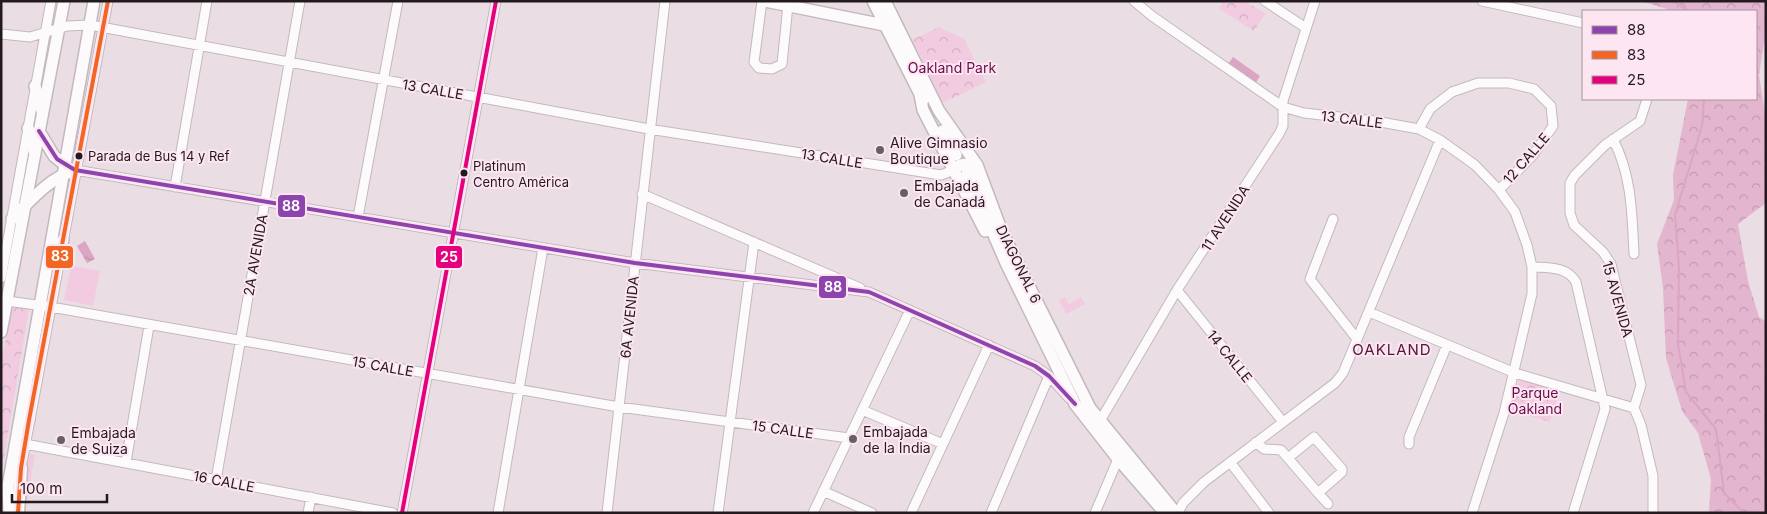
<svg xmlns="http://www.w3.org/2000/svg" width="1767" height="514" font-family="Inter,sans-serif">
  <defs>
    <pattern id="forest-crowns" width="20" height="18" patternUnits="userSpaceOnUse" patternTransform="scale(1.25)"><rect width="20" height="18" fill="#e3b5cf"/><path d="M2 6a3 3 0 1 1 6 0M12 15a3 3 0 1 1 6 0" fill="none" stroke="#c29bb1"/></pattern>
    <pattern id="park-crowns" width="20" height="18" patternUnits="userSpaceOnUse" patternTransform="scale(1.25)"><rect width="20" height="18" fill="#f3cbe1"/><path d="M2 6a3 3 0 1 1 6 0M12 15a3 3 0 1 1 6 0" fill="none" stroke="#d0aec1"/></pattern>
    <pattern id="water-ripples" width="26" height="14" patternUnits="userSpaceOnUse" patternTransform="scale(1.25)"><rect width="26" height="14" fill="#dca5c4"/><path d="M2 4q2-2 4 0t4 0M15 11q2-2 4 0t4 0" fill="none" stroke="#bc8da8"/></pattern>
  </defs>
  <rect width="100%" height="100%" fill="#eadee4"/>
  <path fill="url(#forest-crowns)" d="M1641,1H1766V30L1759,75L1766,120V203L1738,224L1748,281L1759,317L1766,321V513H1709L1711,479L1698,433L1682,411L1666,358L1663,288L1657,244L1674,200L1673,175L1688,99H1756V11H1668L1667,9Z"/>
  <path fill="url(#park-crowns)" d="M1223,1H1243L1266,13L1254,31L1219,9Z
    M939,27L964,39L986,82L945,102H942L917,49L908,42Z
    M12,306L29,309L1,476V364Z
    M1520,377L1560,389L1550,422L1510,410Z"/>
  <path fill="#f3cbe1" d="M71,266L100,271L93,306L64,300Z
    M1065,297L1069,304L1081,297L1085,304L1066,314L1059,300Z
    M26,453L35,455L25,513H23Z"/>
  <path fill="url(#water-ripples)" d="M1233,57L1260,76L1255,84L1228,64Z
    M85,241L95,259L87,263L77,246Z"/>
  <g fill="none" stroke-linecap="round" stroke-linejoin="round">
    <path stroke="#dca5c4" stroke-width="2" d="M1672,1L1689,11
      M1704,99L1702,126L1675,215L1679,267L1678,344L1686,392L1716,429L1724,493L1744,513"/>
    <g stroke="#c2b9be" stroke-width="11">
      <path id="minor" d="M762,1L754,62L759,68L772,69L782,64L788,5
        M1134,1L1152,16L1283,107L1304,113L1375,121L1419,129L1440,140L1475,165L1499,190L1515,212L1527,245L1532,267V294L1504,413L1472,513
        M1265,1L1306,28
        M1482,1L1583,23
        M1,34L30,37L67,26L90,25L649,129L941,175L954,170
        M1647,99L1640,121L1605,145L1575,175L1570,183V213L1574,225L1603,252L1611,264L1641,385L1634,408L1641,425L1653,476V513
        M1419,129L1430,109L1452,92L1478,83H1509L1534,89L1551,106L1553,126L1533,155L1499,190
        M1613,139C1632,176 1632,214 1634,254
        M75,170L635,263L869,292L1035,366L1049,376L1069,398
        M175,187L207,1
        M642,194L860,288
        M358,217L398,1
        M1333,219L1310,279L1357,339
        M1532,267C1548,268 1567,266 1576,282L1605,409L1573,513
        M1,278L51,1
        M1177,290L1283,422
        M7,301L51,307L619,407L849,438
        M1369,312L1515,373L1634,408
        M862,410L943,444
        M1100,421L1177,290L1279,134L1283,126V101L1315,1
        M1256,442L1264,449L1281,450L1318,493L1342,472V469L1314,437L1288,458
        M25,444L393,513
        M1409,444V437L1447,345
        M126,462L149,326
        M1230,462L1269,513
        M21,468L108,1
        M216,480L300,1
        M823,491L872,513
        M1318,493L1328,504
        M308,513L311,497
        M402,513L496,1
        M498,513L543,248
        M607,513L665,1
        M718,513L754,242
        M813,513L910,310
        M911,513L989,345
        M991,513L1049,376
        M1095,513L1118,459
        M1178,513L1183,503L1204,482L1335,383L1343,373L1440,140"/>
    </g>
    <g stroke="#c2b9be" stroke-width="14">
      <path id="major" d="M765,1L884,25
        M873,1L923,100
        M885,1L939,111L977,165L1002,232L1090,408L1176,513
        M35,86L42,111
        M920,95L923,110L985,231
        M28,128L34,151
        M39,131L54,156L69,168
        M942,131L956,155
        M954,170C964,160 970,164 975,175
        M967,173L1006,263L1075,404L1118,459L1165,513
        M12,219C32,199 48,179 75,170
        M50,259L63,240
        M1,332L64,1
        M27,397L29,420
        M9,513L8,486L94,1"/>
    </g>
    <g stroke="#c2b9be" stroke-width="15">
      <path id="highway" d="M18,513L21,468"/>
    </g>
    <use href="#minor" stroke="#fcfafb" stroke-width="9"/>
    <use href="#major" stroke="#fcfafb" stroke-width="11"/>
    <use href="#highway" stroke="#fcfafb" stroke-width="12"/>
    <g stroke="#fde5f2" stroke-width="8">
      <path id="bus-1" d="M39,131L57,159L75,170L635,263L869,292L1035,366L1049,376L1075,404"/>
    </g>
    <g stroke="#fde5f2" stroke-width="8">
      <path id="bus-2" d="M18,513L21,468L29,420L108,1"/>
    </g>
    <g stroke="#fde5f2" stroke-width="8">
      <path id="bus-3" d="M402,513L496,1"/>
    </g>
    <use href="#bus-1" stroke="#8e44ad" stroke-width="4"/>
    <use href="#bus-2" stroke="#f26522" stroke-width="4"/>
    <use href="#bus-3" stroke="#e5007d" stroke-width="4"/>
  </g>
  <g fill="#695f64" stroke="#fde5f2" stroke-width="2">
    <circle cx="880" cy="150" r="5"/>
    <circle cx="904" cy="193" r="5"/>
    <circle cx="853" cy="439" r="5"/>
    <circle cx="61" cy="440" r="5"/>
  </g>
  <g fill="#231a1f" stroke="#fde5f2" stroke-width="2">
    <circle cx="79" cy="156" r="4.5"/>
    <circle cx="464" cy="173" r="4.5"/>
  </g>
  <g text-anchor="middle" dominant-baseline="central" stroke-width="4" stroke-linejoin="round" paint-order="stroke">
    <g font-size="13" fill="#231a1f" stroke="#fde5f2" text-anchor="start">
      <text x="88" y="156">Parada de Bus 14 y Ref</text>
      <text x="473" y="166">Platinum<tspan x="473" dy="16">Centro Amėrica</tspan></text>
    </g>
    <g font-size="14" fill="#67104b" stroke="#fde5f2">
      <text x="952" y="67">Oakland Park</text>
      <text x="1535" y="392">Parque<tspan x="1535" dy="16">Oakland</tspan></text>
    </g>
    <g font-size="14" fill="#231a1f" stroke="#fde5f2">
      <text transform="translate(433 89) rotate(10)">13 CALLE</text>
      <text transform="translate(1352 119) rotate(7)">13 CALLE</text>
      <text transform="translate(832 158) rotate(9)">13 CALLE</text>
      <text transform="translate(1526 158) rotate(-49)">12 CALLE</text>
      <text transform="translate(1225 218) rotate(-57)">11 AVENIDA</text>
      <text transform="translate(255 255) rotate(-80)">2A AVENIDA</text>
      <text transform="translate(1019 264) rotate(64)">DIAGONAL 6</text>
      <text transform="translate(1618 299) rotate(74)">15 AVENIDA</text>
      <text transform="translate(629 317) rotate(-84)">6A AVENIDA</text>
      <text transform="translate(1230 356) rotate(51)">14 CALLE</text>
      <text transform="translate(383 366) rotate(10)">15 CALLE</text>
      <text transform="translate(783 429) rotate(8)">15 CALLE</text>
      <text transform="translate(224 481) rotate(11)">16 CALLE</text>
    </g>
    <g font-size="14" fill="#231a1f" stroke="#fde5f2" text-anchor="start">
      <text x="890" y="142">Alive Gimnasio<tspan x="890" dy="16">Boutique</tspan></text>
      <text x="914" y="185">Embajada<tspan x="914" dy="16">de Canadá</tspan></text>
      <text x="863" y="431">Embajada<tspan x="863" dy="16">de la India</tspan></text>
      <text x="71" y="432">Embajada<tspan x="71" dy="16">de Suiza</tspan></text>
    </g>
    <g font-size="15" letter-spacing="1" fill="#52163c" stroke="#fde5f2">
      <text x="1392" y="349">OAKLAND</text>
    </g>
  </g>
  <g stroke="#fde5f2" stroke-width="2">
    <rect x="277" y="194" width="29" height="24" rx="5" fill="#8e44ad"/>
    <rect x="45" y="245" width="29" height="24" rx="5" fill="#f26522"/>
    <rect x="435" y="245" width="28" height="24" rx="5" fill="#e5007d"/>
    <rect x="818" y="275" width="29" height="24" rx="5" fill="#8e44ad"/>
  </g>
  <g font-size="14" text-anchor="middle" font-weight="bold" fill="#fff">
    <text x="291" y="211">88</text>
    <text x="60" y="261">83</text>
    <text x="449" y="262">25</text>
    <text x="833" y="292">88</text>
  </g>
  <rect width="1767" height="514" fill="none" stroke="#231a1f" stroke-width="5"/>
  <rect x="1582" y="10" width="175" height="90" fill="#fde5f2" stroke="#a6949e"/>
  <rect x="1592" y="26" width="25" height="8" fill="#8e44ad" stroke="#a6949e"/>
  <text x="1627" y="35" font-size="15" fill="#231a1f">88</text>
  <rect x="1592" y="51" width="25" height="8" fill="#f26522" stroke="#a6949e"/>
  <text x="1627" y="60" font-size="15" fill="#231a1f">83</text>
  <rect x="1592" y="76" width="25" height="8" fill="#e5007d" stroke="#a6949e"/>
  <text x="1627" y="85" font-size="15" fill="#231a1f">25</text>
  <path d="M12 494v8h95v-8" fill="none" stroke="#231a1f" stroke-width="2.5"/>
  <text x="20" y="494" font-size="15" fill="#231a1f" stroke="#fde5f2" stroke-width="4" paint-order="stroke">100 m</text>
</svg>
